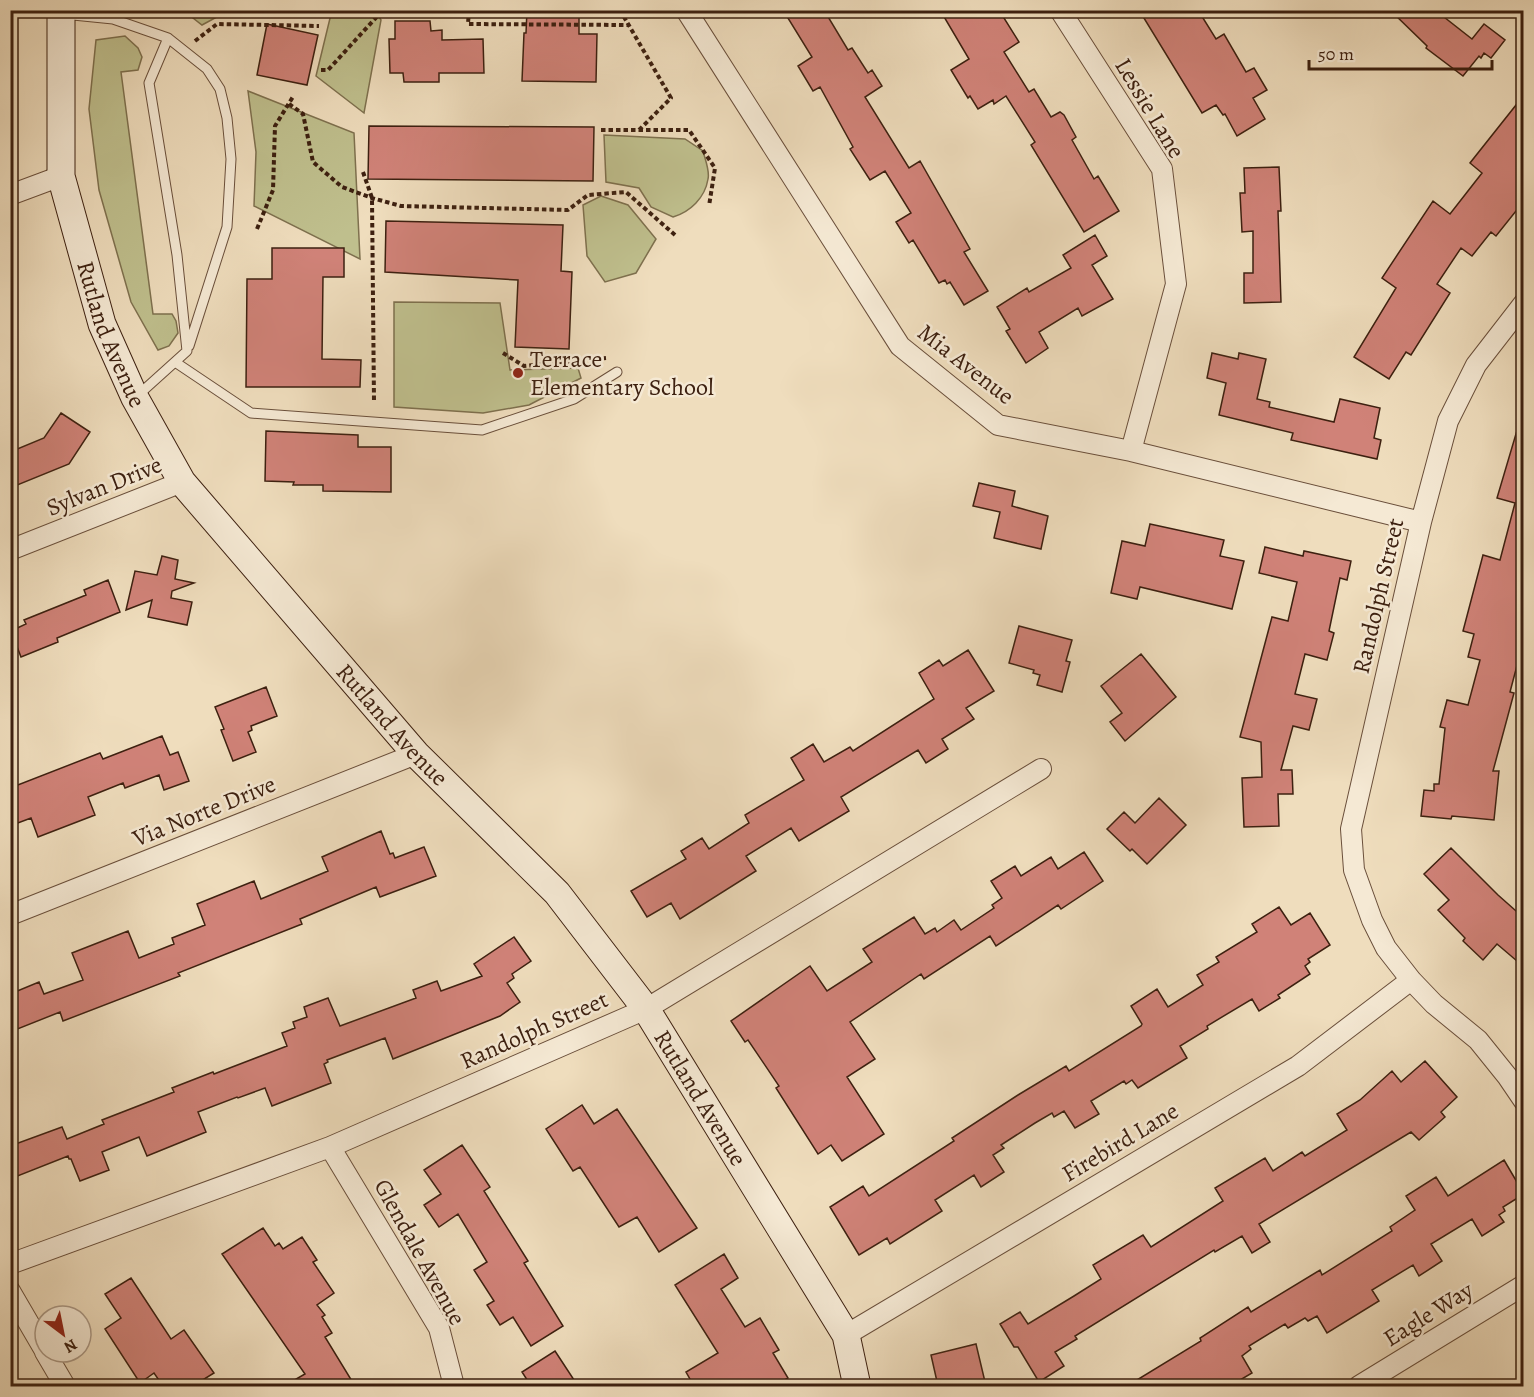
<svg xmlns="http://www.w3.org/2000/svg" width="1534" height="1397" font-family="Alegreya,serif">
  <rect width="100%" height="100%" fill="#efddbd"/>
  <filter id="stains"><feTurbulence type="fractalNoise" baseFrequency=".00333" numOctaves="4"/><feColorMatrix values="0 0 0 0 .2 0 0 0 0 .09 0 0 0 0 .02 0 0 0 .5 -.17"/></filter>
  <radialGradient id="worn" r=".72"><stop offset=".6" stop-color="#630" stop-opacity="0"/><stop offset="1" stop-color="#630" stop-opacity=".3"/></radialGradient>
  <path fill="#bfbf8d" stroke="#7e704e" stroke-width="1.5" d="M332,10L375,11L381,20L364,113L316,76Z
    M184,11V10L228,11L202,25Z
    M125,36L138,48L142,57L138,70L121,72L153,314H172L176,321L178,333L169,346L158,350L131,302L99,190L89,109L96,40Z
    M248,91L354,133L360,259L254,206L256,152Z
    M604,135L685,139L703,151C705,159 710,171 708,179C705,198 690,212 673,217L651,207L639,188L606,182Z
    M601,196L628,205L656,239L636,273L605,282L587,256L583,205Z
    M394,302L500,303L510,370L578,368L581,378L529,405L483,413L394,407Z"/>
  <path fill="#d08278" stroke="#3d2010" stroke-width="1.5" d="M527,10H579V34H597L596,82L522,81L524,33H526Z
    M783,10H824L848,50L852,48L868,73L872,70L882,86L865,97L909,168L920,161L970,249L964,252L988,291L964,305L950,282L947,284L945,280L939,283L913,240L909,243L896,222L911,213L885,171L870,180L850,149L853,147L820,87L813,91L798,66L812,57Z
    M940,10H999L1019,42L1004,52L1029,92L1034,89L1051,117L1060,112L1064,115L1076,137L1072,140L1094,179L1098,176L1119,211L1084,232L1031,145L1035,142L1006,96L994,104L993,100L978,109L970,96L968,98L951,70L969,59Z
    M1139,10H1198L1216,39L1224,34L1246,72L1254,68L1267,90L1253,98L1265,119L1237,136L1225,114L1223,115L1216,105L1202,113Z
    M1390,10H1435L1472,39L1484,24L1505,40L1491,58L1484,53L1481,58L1479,56L1463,76L1426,48L1427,46Z
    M395,21H430L431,31L442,30V40L483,39L484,73H439V82H404L403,73H390L389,39H395Z
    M267,24L318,35L307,85L257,75Z
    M1524,95V201L1496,236L1491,232L1472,256L1461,248L1437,284L1450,293L1411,355L1406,352L1389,379L1354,357L1396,288L1382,278L1433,201L1450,214L1482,173L1470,163Z
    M369,126L594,127L593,181L368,179Z
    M1279,167L1281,211H1278L1281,302L1244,303V273H1253V231L1242,232L1240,193H1245L1244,168Z
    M386,221L563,225L561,271L572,272L569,349L515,347L518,280L385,272Z
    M1095,235L1107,256L1092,265L1113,299L1082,316L1078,308L1039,332L1048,348L1026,363L1006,331L1010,329L997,307L1027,288L1029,292L1071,268L1063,255Z
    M272,248H344V277H323L322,359L361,360L360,387H246L247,279H272Z
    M1212,353L1238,359L1239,353L1266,359L1257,399L1270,402L1269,407L1334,422L1340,399L1380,408L1374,438L1381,440L1377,459L1291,440L1293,433L1219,415L1226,383L1207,378Z
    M61,413L90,432L69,464L10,488V452L44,438Z
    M1518,427L1524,428V639L1510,692L1514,693L1493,771H1499L1494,820L1452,816L1451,819L1421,816L1424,790L1434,791V784H1439L1445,728L1440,727L1447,700L1468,705L1480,660L1468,657L1474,634L1463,631L1483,555L1500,560L1515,503L1497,498Z
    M266,431L358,435V447H391V492L323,491V485H293L294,482L265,481Z
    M979,483L1015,491L1012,506L1048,516L1041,549L994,538L1000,512L973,506Z
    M1150,524L1224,540L1220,556L1244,561L1232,609L1140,587L1137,599L1111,593L1122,541L1145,546Z
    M1265,547L1303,556L1304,551L1351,561L1347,580L1340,578L1329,631L1334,633L1327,660L1305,654L1295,694L1317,699L1309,730L1293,726L1281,770H1292L1293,794H1278L1279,826L1244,827L1242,778L1262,777L1261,742L1240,737L1272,617L1288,621L1297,582L1259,573Z
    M162,556L178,560L175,579L194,583L172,591L171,598L192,602L187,625L148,617L152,600L126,610L135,571L157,575Z
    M108,580L120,612L57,638L58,642L21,657L11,631L26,624L24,620L86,595L84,590Z
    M1019,626L1072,640L1066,661L1070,662L1062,692L1037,685L1040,675L1033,673L1034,670L1009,663Z
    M968,650L994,691L966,708L974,719L942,739L948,749L926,763L918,750L841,797L849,811L799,841L791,828L746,856L756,871L680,919L671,903L647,917L631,891L686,859L681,851L702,838L709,849L749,823L745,815L804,780L791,758L813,744L824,762L850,747L853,751L934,699L919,673L939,660L943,666Z
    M1141,654L1176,697L1125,741L1110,722L1122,713L1101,686Z
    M266,687L277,716L251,726L252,730L248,732L256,752L233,761L221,730L224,729L215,707Z
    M162,736L170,755L178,752L189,781L164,790L159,775L125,788L123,783L88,797L95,815L38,837L31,818L10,826V788L100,753L103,759Z
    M1159,798L1186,825L1147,864L1132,849L1130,851L1107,829L1124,812L1135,823Z
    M381,831L390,854L393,853L395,858L424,847L436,876L380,897L376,887L300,919L302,924L178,973L180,976L63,1021L60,1012L10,1032V994L39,982L44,994L83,980L72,953L128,931L139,958L174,944L172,938L205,925L197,904L254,881L261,899L328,871L322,857Z
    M1451,848L1498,895L1524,918V967L1497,944L1483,960L1463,941L1465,938L1438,910L1449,900L1424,874Z
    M1084,852L1103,881L1061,909L1058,905L996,946L990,936L924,979L921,974L850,1022L875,1059L847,1077L884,1134L842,1161L831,1145L818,1154L776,1088L779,1086L748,1040L745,1042L731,1021L810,966L827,991L872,962L863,949L914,917L925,934L935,928L937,932L954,920L961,930L994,908L992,905L1002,898L991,881L1015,866L1021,876L1051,857L1058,869Z
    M1279,907L1291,925L1310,913L1330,945L1308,959L1310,962L1305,966L1310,974L1278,995L1280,998L1259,1011L1252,999L1207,1026L1208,1029L1180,1046L1187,1058L1138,1088L1132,1080L1126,1084L1124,1081L1091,1101L1099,1114L1075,1128L1064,1111L1054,1117L1052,1113L1035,1123L1001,1145L1004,1148L993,1155L1004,1172L981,1187L974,1175L935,1200L942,1211L890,1244L887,1238L859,1255L830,1207L863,1186L869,1196L954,1141L952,1138L1018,1095L1066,1066L1069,1071L1141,1026L1142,1024L1131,1006L1157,989L1168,1007L1203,985L1197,975L1219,962L1216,957L1257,932L1252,924Z
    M514,937L531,961L512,974L514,978L507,983L520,1002L500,1016L393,1059L385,1038L327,1060L328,1062L324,1064L331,1083L272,1106L265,1088L238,1098L237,1097L198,1112L206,1132L147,1156L139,1137L102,1152L109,1170L80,1181L71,1159H69L68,1156L10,1179V1146L62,1127L67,1139L104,1124L102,1120L174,1092L172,1088L213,1072L214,1074L287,1046L282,1033L295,1028L293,1022L307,1017L304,1007L328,998L340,1026L416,998L413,990L437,981L441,991L482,976L474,964Z
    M1425,1061L1457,1097L1441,1112L1445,1117L1419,1140L1411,1132L1259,1224L1270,1242L1252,1253L1242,1236L1215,1252L1214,1250L1075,1336L1077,1339L1055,1352L1064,1366L1039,1382L1018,1347H1014L1000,1324L1020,1312L1028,1324L1074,1296L1101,1279L1093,1265L1143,1235L1151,1247L1223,1201L1215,1188L1265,1158L1273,1171L1302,1152L1305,1156L1347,1130L1337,1114L1360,1100L1392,1071L1401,1082Z
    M582,1105L594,1124L617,1109L697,1228L659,1252L637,1217L619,1227L580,1167L573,1171L546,1129Z
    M462,1145L490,1187L484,1191L528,1261L524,1263L563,1326L531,1346L513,1317L500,1325L487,1305L494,1301L474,1270L487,1262L458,1214L439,1227L424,1205L441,1194L424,1170Z
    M1504,1160L1524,1194L1503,1207L1505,1211L1499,1215L1504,1222L1482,1236L1472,1219L1431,1244L1442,1261L1419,1276L1413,1265L1372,1290L1379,1301L1327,1333L1317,1316L1308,1321L1305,1318L1288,1328L1285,1324L1249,1346L1251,1349L1242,1356L1252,1373L1230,1386H1127L1201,1341L1200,1338L1248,1307L1251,1312L1320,1270L1322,1275L1392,1231L1390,1227L1415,1210L1406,1196L1436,1177L1448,1196Z
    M263,1228L275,1246L279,1243L283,1249L302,1237L317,1260L313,1262L334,1293L317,1305L325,1315L322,1317L332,1333L325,1337L355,1386H284L305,1374L222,1254Z
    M724,1254L738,1278L721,1289L745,1327L760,1318L779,1350L773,1353L788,1378L774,1386H694L686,1372L718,1353L675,1285Z
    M131,1278L171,1339L184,1330L214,1373L193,1386H163L154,1373L140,1383L105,1329L121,1318L105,1294Z
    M976,1344L986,1386H938L931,1355Z
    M555,1351L578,1386H531L522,1372Z"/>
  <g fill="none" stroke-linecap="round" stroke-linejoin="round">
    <g stroke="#6a4f3b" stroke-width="11">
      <path id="lane" d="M63,14L113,19L168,38L149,83L177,255L187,351L136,397
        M168,38L207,69L220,89L227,118L231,159L227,227L189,346
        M175,362L251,413L482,430L574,399L617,372"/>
    </g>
    <g stroke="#6a4f3b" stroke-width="22">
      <path id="street" d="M686,10L900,346L998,425L1131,451L1421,522
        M1060,10L1162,169L1176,284L1131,451
        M10,195L61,176
        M1524,303L1476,365L1448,421L1421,522L1351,829L1354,870L1372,920L1386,948L1411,980L1434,1004L1478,1040L1507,1076L1524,1101
        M10,550L182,482
        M10,915L416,754
        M330,1147L439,1328L454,1386
        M10,1264L330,1147L646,1009L1041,769
        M10,1291L45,1351
        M846,1335L1298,1066L1411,980
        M45,1352L65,1386
        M1359,1386L1524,1285"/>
    </g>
    <g stroke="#3d2010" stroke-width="29">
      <g id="secondary">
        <path id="s1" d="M61,10V176L102,324L135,398L182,482L416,754L557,893L646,1009L846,1335L857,1386"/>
      </g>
    </g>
    <path stroke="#3d2010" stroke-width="4" stroke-dasharray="4.5 3" stroke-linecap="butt" d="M469,10L468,24L628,25
      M620,10L671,98L639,130
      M195,41L217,24L319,26
      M321,70H328L383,10
      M289,104L303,114L313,162L342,187L372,198L401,206L568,210L588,195L626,192L675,235
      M601,130H689L715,168L709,206
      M363,172L372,198L374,401
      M257,229L273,190L275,126L294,95
      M503,353L524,366L606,358"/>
    <use href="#lane" stroke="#f5e9d4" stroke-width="9"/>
    <use href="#street" stroke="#f5e9d4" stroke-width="20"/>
    <use href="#secondary" stroke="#f5e9d4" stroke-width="27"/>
  </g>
  <circle fill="#8f2418" stroke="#f5e9d4" stroke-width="2" cx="518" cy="373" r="6"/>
  <g text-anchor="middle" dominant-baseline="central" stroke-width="5" stroke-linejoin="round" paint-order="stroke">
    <g font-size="24" fill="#3d2010" stroke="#f5e9d4">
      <text transform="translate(1150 108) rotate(59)">Lessie Lane</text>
      <text stroke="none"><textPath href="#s1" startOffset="332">Rutland Avenue</textPath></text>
      <text transform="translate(966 364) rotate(38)">Mia Avenue</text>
      <text transform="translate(104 486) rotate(-22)">Sylvan Drive</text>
      <text transform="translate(1378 596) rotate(-77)">Randolph Street</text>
      <text stroke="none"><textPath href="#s1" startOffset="818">Rutland Avenue</textPath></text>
      <text transform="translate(204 811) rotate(-22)">Via Norte Drive</text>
      <text transform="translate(534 1030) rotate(-24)">Randolph Street</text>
      <text stroke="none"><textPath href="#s1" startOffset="1304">Rutland Avenue</textPath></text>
      <text transform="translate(1120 1142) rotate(-31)">Firebird Lane</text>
      <text transform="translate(420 1252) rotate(61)">Glendale Avenue</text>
      <text transform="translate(1428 1314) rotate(-32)">Eagle Way</text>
    </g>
    <g font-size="24" fill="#3d2010" stroke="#f5e9d4" text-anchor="start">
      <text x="530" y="359">Terrace<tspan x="530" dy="28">Elementary School</tspan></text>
    </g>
  </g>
  <rect width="1534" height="1397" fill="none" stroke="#efddbd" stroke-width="36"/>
  <rect x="12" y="12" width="1510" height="1373" fill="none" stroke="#3d2010" stroke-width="3"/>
  <rect x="18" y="18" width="1498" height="1361" fill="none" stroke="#3d2010" stroke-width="1.5"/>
  <g transform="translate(63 1334) rotate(148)"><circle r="28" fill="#f5e9d4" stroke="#ab9986" stroke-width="1.5"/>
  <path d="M0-4.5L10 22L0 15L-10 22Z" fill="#8f2418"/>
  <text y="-9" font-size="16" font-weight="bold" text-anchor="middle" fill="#3d2010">N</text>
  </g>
  <path d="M1309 60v9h183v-9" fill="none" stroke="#3d2010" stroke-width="3"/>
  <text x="1318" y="60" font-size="18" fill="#3d2010" stroke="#f5e9d4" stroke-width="4.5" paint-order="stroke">50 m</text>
  <rect width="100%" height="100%" filter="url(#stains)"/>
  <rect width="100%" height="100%" fill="url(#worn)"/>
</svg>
